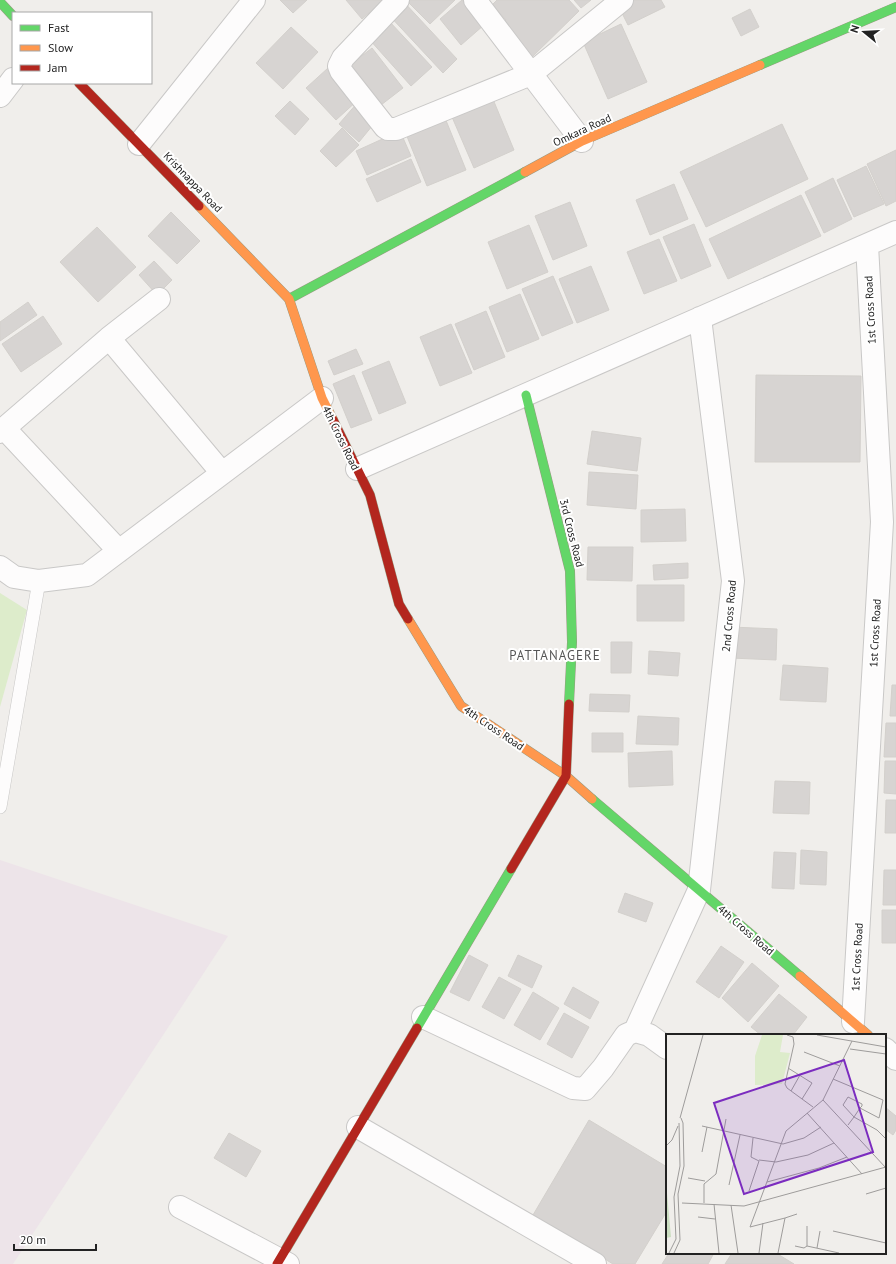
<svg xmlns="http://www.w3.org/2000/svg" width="896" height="1264" font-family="'PT Sans',sans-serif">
  <rect width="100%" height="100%" fill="#f0eeeb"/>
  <path fill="#ede4e9" d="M0,860L228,936L13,1264H0Z"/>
  <path fill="#ddeccb" d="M0,593L27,610L0,707Z"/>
  <path fill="#d7d4d2" stroke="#d3d0cc" d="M280,0H307L293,13Z
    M346,0H384L362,19Z
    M402,0L457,59L443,73L387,13Z
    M406,0H455L430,24Z
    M462,0L484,25L461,45L440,19Z
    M497,0H569L579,11L530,59L499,27L506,20L492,5Z
    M574,0H591L581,8Z
    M629,0H661L665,7L628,25L618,5Z
    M750,9L759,27L741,36L732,18Z
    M389,21L432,67L411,86L369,39Z
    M621,24L647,82L608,99L583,42Z
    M291,27L318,52L283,89L256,63Z
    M372,48L403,88L381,105L350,65Z
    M328,68L358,100L336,120L306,88Z
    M490,92L514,150L474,168L449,110Z
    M290,101L309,119L295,135L275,116Z
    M358,102L377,120L359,142L339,124Z
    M443,113L466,170L427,186L404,129Z
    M782,124L808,179L706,227L680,172Z
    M342,128L359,145L336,167L320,151Z
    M400,131L411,156L367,175L356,151Z
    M896,150V201L886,206L867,164Z
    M411,159L421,182L377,202L366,179Z
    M866,166L884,204L854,217L837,180Z
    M833,178L852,219L824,233L805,192Z
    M674,184L688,219L650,235L636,200Z
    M801,195L821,236L728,279L709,239Z
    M570,202L587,246L553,260L535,216Z
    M171,212L200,241L177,264L148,236Z
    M694,224L711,266L681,279L663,237Z
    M529,225L548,272L507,289L488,242Z
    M97,227L136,267L98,302L60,262Z
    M659,239L677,281L644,294L627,252Z
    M154,261L172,280L157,295L139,275Z
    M591,266L609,310L577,323L559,279Z
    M553,276L573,323L542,336L522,289Z
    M520,294L539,339L507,352L489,307Z
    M28,302L37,315L0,341V322Z
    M486,311L505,357L474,370L455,324Z
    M43,316L62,344L21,372L2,344Z
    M451,324L472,373L440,386L420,337Z
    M356,349L363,364L334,375L328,361Z
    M389,361L406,403L379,414L362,372Z
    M354,375L372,420L351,428L333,384Z
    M756,375L861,376L860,462H755Z
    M592,431L641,438L637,471L587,464Z
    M589,472L638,475L636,509L587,505Z
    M685,509L686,541L641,542V510Z
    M588,547H633L632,581L587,580Z
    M688,563V578L654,580L653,565Z
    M637,585H684V621H637Z
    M732,627L777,629L776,660L731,658Z
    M611,642H632L631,673H611Z
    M649,651L680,653L678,676L648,674Z
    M783,665L828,668L826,702L780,700Z
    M892,685H896V716H890Z
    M590,694L630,695L629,712L589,711Z
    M638,716L679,718L678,745L636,744Z
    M886,723H896V757H884Z
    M592,733H623V752H592Z
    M672,751L673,785L629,787L628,753Z
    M885,761H896V794L884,793Z
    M775,781L810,782L809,814L773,813Z
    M886,800H896V833H885Z
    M801,850L827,852L826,885L800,884Z
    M774,852L796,853L794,889L772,888Z
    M884,870H896V905H883Z
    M625,893L653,903L646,922L618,912Z
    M882,910H896V943H882Z
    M721,946L744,962L719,998L696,982Z
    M469,955L488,965L469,1001L450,992Z
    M518,955L542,966L532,988L508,976Z
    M752,963L779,986L748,1022L722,998Z
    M499,977L521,989L504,1019L482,1007Z
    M573,987L599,1002L590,1019L564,1004Z
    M533,992L559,1008L540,1040L514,1025Z
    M779,994L807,1017L793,1035H761L751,1027Z
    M564,1013L589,1027L572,1058L547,1044Z
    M885,1107L896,1116V1130L893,1135L885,1129Z
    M589,1120L667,1167V1211L635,1264H613L533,1215Z
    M229,1133L261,1151L246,1177L214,1158Z
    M669,1253H714L708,1264H662Z
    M732,1253H776L794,1264H725Z"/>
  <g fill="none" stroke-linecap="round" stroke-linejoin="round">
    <g stroke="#c9c8c7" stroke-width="14">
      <path id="lane" d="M0,807L39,581"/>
    </g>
    <g stroke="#c9c8c7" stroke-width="24">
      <path id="street" d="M398,0L343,58L339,66L341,71L385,127L388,129H396L531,74L622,0
        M475,0L582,141
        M0,96L13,79
        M139,144L254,0
        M109,338L159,299
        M4,428L119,551
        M0,432L109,338L222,473
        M357,469L896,232
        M0,567L14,577L39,581L87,575L322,398
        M423,1017L573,1088L585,1089L603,1068L626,1035L635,1031L649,1035L667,1048
        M853,1022L882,522L867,245
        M635,1031L699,890L733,581L700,318
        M885,1049L896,1059
        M358,1127L595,1264
        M180,1207L288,1264"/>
    </g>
    <g stroke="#999a82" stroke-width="10">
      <path id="fast" d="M0,2L13,16
        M760,65L896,7
        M289,299L525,172
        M526,395L570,571L572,642L569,704
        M592,799L800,976
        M417,1028L511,869"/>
    </g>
    <g stroke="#999a82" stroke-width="10">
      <path id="slow" d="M525,172L582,141L760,65
        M199,206L289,299L322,398L333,420
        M408,619L461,706L566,776L592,799
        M800,976L868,1035"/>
    </g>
    <g stroke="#999a82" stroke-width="10">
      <path id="jam" d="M79,83L199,206
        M333,420L370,495L399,604L408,619
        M511,869L566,776L569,704
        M277,1264L417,1028"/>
    </g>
    <use href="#lane" stroke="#fdfcfc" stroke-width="13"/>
    <use href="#street" stroke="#fdfcfc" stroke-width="22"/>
    <use href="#fast" stroke="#63d668" stroke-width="9"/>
    <use href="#slow" stroke="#ff974d" stroke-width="9"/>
    <use href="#jam" stroke="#b3261e" stroke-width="9"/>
  </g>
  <g text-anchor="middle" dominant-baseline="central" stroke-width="4" stroke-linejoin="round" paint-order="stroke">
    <g font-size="11" fill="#222" stroke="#fff">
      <text transform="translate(582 130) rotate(-25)">Omkara Road</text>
      <text transform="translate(193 182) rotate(46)">Krishnappa Road</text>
      <text transform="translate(870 310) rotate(-93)">1st Cross Road</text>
      <text transform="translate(341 438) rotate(64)">4th Cross Road</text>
      <text transform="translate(572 533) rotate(76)">3rd Cross Road</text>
      <text transform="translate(729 616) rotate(-85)">2nd Cross Road</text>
      <text transform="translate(875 633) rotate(-87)">1st Cross Road</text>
      <text transform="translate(494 728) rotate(34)">4th Cross Road</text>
      <text transform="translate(746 930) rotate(41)">4th Cross Road</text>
      <text transform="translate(857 957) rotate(-87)">1st Cross Road</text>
    </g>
    <g font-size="13" letter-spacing="1" fill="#555" stroke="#fff">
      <text x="555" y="655">PATTANAGERE</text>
    </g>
  </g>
  <g transform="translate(666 1034)">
    <rect width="220" height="220" fill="#f0eeeb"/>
    <path d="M96,1H117L114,18L124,19L116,50L89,51V22Z" fill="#ddeccb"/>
    <path d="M0,148L5,203L0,204Z" fill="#cbdec1"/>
    <path fill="none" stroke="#9e9c9b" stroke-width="1" d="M121,1L127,3L128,10L119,50L121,54L147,73M151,1L220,13M184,15L220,20M138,18L174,32M122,34L146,49L136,65M167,45L217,66L213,84L194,74M125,57L134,41M157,66L220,134M141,79L196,140M14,84L37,1M182,91L188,83L194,74L196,72V70L182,63L177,71L188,83L211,96L220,105M36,92L117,110L138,104L155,93M0,112L6,106L12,92M36,118L41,93M93,126L110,128L142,121L168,109M22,144L39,147M101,148L153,134L181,123M63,151L74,101M83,157L93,127L85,123L87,104M200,160L220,154M16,169L78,172L220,133M38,169V150L50,140L60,85M48,170L53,219M65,171L72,219M32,183L49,185M119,184L131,180M141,192V212L173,219M84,193L120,97L157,66L186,7M84,193L119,184L112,219M167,197L220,209M129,212L138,214L141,212M151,214L154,197M3,219L10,205L8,163L14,132L13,89M8,219L14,206L12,160L18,132L17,89L15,84M93,219L97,189"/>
    <path fill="#7b2cbf" fill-opacity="0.15" stroke="#7b2cbf" stroke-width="2" d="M178,26L207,118L78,160L48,69Z"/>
    <rect width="220" height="220" fill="none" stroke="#222" stroke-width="2"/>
  </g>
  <rect x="12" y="12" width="140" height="72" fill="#ffffff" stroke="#a7a7a7"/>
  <rect x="20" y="25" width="20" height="6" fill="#63d668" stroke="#a7a7a7"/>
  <text x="48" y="32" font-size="12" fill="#222222">Fast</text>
  <rect x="20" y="45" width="20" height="6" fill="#ff974d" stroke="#a7a7a7"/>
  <text x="48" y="52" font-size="12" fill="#222222">Slow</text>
  <rect x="20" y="65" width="20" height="6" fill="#b3261e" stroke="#a7a7a7"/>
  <text x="48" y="72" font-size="12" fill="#222222">Jam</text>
  <g transform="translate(864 32) rotate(288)" stroke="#ffffff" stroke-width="3" paint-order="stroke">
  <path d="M0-3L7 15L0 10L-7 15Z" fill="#222222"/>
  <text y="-6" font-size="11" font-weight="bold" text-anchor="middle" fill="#222222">N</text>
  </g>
  <path d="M14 1244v6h82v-6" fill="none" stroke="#222222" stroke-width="2"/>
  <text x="20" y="1244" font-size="12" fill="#222222" stroke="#ffffff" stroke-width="3" paint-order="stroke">20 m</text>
</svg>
